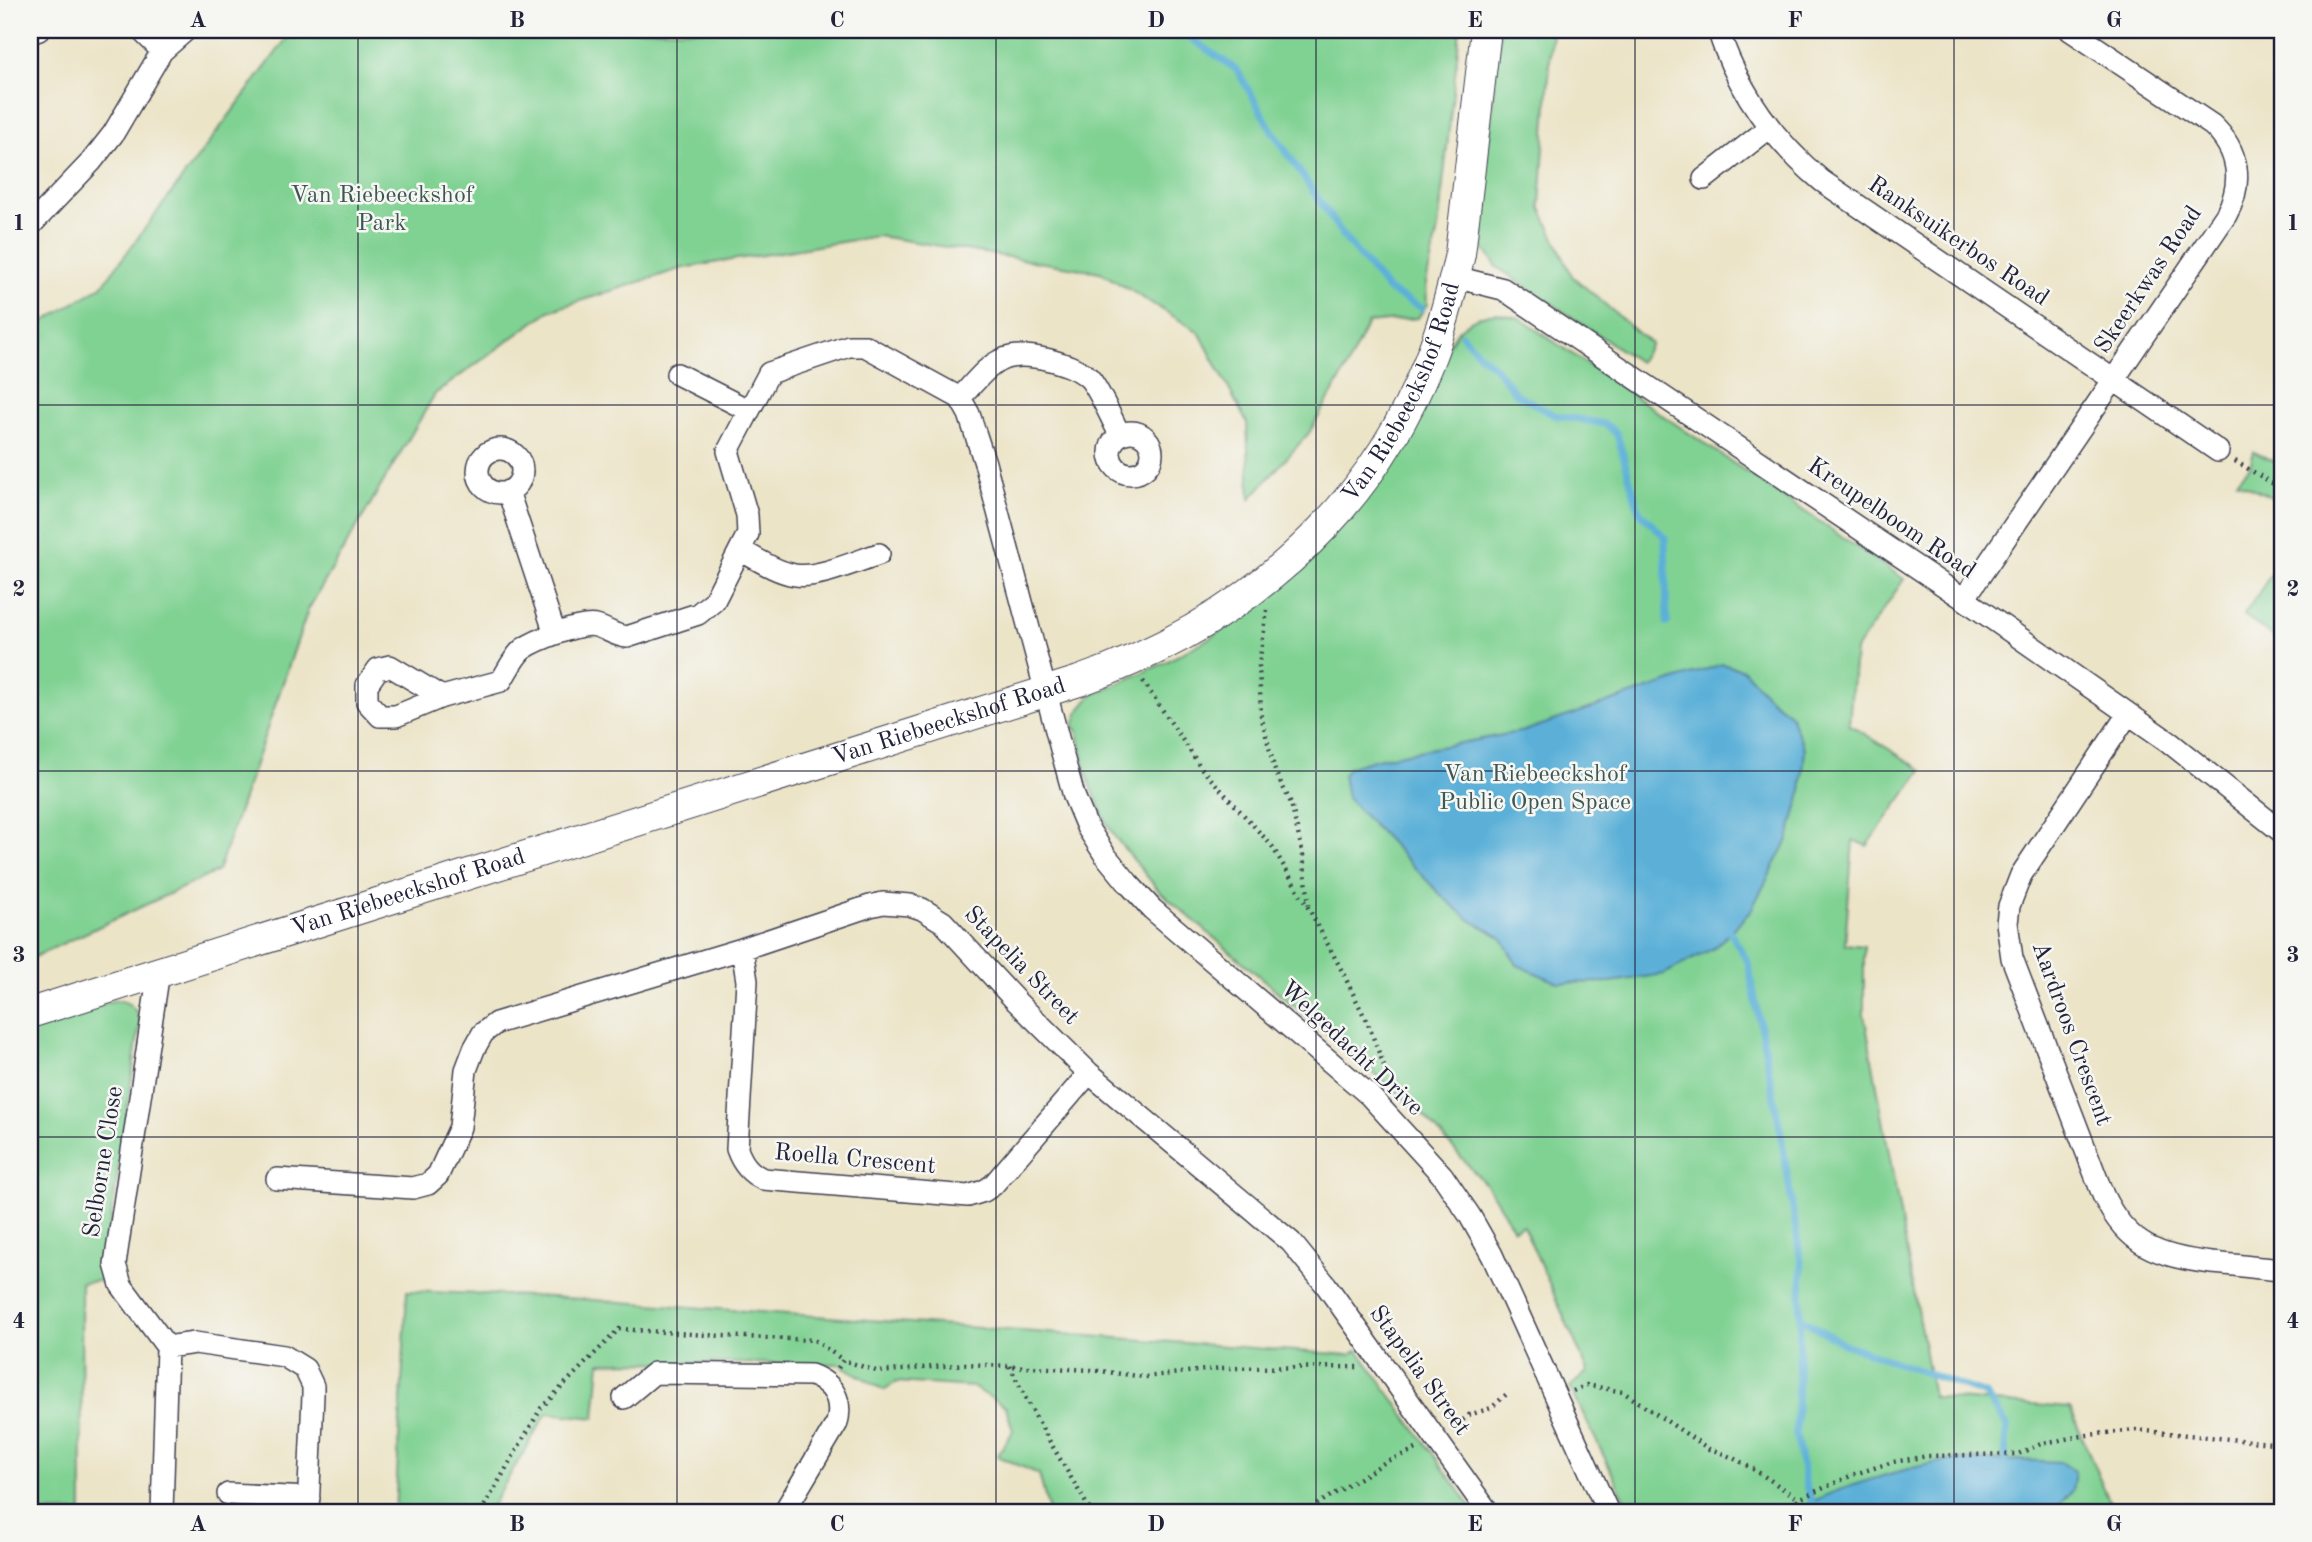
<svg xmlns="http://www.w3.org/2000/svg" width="2312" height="1542" font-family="'Old Standard TT',serif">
  <rect width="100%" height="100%" fill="#f6f6f2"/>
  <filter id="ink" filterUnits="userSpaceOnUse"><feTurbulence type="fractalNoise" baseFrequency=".0143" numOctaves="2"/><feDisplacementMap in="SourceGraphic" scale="14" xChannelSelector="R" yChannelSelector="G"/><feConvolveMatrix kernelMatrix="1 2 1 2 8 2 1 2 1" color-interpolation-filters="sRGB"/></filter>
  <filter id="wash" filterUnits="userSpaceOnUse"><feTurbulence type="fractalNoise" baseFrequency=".00686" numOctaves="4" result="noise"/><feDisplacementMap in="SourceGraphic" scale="28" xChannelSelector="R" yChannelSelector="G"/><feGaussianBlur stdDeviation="1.57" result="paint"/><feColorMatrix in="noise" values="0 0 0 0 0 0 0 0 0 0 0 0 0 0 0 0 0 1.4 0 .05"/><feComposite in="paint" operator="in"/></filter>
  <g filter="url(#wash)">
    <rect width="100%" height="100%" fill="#ece4c7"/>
    <path fill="#80d293" stroke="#517a67" stroke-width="2" d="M293,30H1460L1438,229L1426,283L1427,304L1418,318L1368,323L1342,377L1309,433L1250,499L1247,423L1199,332L1100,272L878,236L683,268L549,311L435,394L308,610L218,871L30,959V330L102,286Z
      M1500,30H1552L1540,206L1572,276L1651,344L1639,362L1497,267L1482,246L1479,229Z
      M1496,313L1519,318L1904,579L1855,651L1849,724L1922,770L1867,846L1853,840L1845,944L1864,946V1014L1933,1397L2070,1408L2114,1512H1631L1570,1387L1588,1371L1523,1225L1514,1229L1487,1186L1425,1117L1159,891L1115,837L1105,820L1087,776L1077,729L1073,728L1079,711L1092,695L1164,663L1201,643L1238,620L1304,566L1458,331C1469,320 1480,315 1496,313Z
      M2254,452L2282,465V502L2237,481L2250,466Z
      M2282,558V643L2244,615Z
      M115,1000C129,1001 136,1008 140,1021L104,1266L107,1280L81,1283L82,1512H30V1029Z
      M407,1291L553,1297L1350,1355L1358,1350L1475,1512H1049L1039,1474L997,1456L1013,1431L1006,1407L973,1387L896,1382L884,1390L839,1364L600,1362L595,1418L547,1413L488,1512H395Z"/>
    <path fill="#5cb0d8" stroke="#3f698a" stroke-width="2" d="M1722,664L1744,670L1768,697L1790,714L1805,750L1801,792L1788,840L1750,912L1714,948L1664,974L1611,982L1559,983L1517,965L1501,937L1470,920L1442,896L1347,798L1343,775L1349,767L1381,758L1524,731Z
      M2017,1460L2060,1462L2075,1472L2072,1491L2052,1512H1800C1810,1493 1922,1464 1946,1461C1969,1458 1994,1462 2017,1460Z"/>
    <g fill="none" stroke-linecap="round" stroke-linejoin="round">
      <path stroke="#5cb0d8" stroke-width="7" d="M1179,30L1237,70L1271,129L1346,240L1388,290L1422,308
        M1462,335L1478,353L1497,369L1515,393L1554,415L1605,424L1617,434L1639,511L1665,537L1667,623
        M1730,932L1748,962L1781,1134L1802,1268L1796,1435L1806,1486L1812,1502
        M1800,1318L1844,1344L1985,1394L2007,1426L2005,1461"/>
    </g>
  </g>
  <g filter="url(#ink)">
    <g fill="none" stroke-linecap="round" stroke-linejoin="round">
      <g stroke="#403f50" stroke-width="24">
        <path id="street" d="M141,30L162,51
          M1718,30C1738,91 1773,140 1822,181L2218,451
          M30,33L39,30
          M1704,179L1769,128
          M30,226L91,162L113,134L162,51L186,30
          M1455,277L1503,289L1964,599L2169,742L2282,832
          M677,374L748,410
          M960,398C992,363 1000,348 1050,360C1064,364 1078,368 1089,378C1099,389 1112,420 1120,435
          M1110 453a21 21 0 1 1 42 0a21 21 0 1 1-42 0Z
          M478 471a22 22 0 1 1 44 0a22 22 0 1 1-44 0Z
          M508,491L555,634
          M740,550C757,559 776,572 795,575C817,579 857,561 879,554
          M1964,599L2226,215C2244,183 2239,150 2212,125L2070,30
          M442,697L390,666L378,669L367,685V702L380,716H396L442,697L501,681C507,672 514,656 523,649C536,640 581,622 596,626C608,629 614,636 627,637L698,614L714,601L748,534L747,515L728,451L769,373L849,346H865L960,398L969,414L985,463L1061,749L1074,796L1087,827L1105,855L1128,883L1152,909L1369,1095L1442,1175L1470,1216L1492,1255L1608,1512
          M2128,714L2021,875L2009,906L2007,923L2012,958L2103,1195C2127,1246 2159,1257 2212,1263C2235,1265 2259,1268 2282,1270
          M742,949L747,981L737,1149C742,1163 749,1173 763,1179L968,1196L984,1191L993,1185L1089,1073
          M159,971L115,1264L121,1285L167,1347L162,1512
          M277,1179L413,1188L428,1184L438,1175L460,1127L466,1070L474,1049L483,1033L496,1023L742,949L870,906L883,903L910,905L922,909L943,922L1016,1001L1089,1073L1291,1242L1326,1285L1488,1512
          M167,1347L195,1343L284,1356L305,1369L313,1386V1395L308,1512
          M624,1398L654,1373L811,1375C833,1383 843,1400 837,1423L784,1512
          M228,1494L309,1498"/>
      </g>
      <g stroke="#403f50" stroke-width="32">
        <g id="secondary">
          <path id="s1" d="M30,1013L1079,681C1237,626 1367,519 1429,361C1443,326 1452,290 1460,254L1486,30"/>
        </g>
      </g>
      <path stroke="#403f50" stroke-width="4.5" stroke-dasharray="2 5" stroke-linecap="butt" d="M2235,461L2282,489
        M1267,610L1259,665L1261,715L1275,771L1291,803L1303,855L1309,905
        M1143,681L1202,769L1272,846L1309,909L1342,971L1368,1024L1386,1071L1380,1080
        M1010,1366C1033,1417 1064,1464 1091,1512
        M838,1368L843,1360L879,1372L965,1364L1092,1370L1145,1377L1222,1368L1360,1367
        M1573,1391L1587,1385L1623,1392L1709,1449C1742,1458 1770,1481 1799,1499
        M1452,1429L1469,1415L1491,1408L1509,1392
        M481,1512L541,1408L619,1329L721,1336L814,1340L843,1360
        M1305,1512L1387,1461L1419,1448
        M1788,1512L1799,1499L1855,1474L1893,1462L1928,1456L2018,1454L2043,1443L2088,1435L2135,1430L2282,1444"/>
      <use href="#street" stroke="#fff" stroke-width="21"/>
      <use href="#secondary" stroke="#fff" stroke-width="30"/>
    </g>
  </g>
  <path fill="none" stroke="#22223b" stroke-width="2" stroke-opacity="0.55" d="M358,30V1512M677,30V1512M996,30V1512M1316,30V1512M1635,30V1512M1954,30V1512M30,405H2282M30,771H2282M30,1137H2282"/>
  <g text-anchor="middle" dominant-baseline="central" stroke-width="5" stroke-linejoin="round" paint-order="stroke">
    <g font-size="24" fill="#3e5755" stroke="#f6f6f2">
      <text x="382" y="196">Van Riebeeckshof<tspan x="382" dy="28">Park</tspan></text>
      <text x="1535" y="775">Van Riebeeckshof<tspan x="1535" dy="28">Public Open Space</tspan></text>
    </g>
    <g font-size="24" fill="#22223b" stroke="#f6f6f2">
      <text transform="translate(1958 242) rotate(34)">Ranksuikerbos Road</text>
      <text transform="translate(2149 280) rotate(-56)">Skeerkwas Road</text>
      <text stroke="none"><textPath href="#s1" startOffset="1550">Van Riebeeckshof Road</textPath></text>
      <text transform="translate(1891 519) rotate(34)">Kreupelboom Road</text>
      <text stroke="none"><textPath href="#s1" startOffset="964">Van Riebeeckshof Road</textPath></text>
      <text stroke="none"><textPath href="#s1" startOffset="397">Van Riebeeckshof Road</textPath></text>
      <text transform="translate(1021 966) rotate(46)">Stapelia Street</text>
      <text transform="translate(2071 1034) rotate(70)">Aardroos Crescent</text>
      <text transform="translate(1351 1049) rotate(43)">Welgedacht Drive</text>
      <text transform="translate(855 1160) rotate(5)">Roella Crescent</text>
      <text transform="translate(104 1162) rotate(-81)">Selborne Close</text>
      <text transform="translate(1419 1371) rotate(54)">Stapelia Street</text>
    </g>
  </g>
  <rect width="2312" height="1542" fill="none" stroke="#f6f6f2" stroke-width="77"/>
  <rect x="38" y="38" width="2236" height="1466" fill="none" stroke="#22223b" stroke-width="2.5"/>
  <g font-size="23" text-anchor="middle" font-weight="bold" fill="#22223b">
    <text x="198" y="27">A</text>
    <text x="517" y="27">B</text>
    <text x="837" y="27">C</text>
    <text x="1156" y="27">D</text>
    <text x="1475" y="27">E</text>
    <text x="1795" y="27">F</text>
    <text x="2114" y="27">G</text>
    <text x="19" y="230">1</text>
    <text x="2293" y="230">1</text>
    <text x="19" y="596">2</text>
    <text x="2293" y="596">2</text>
    <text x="19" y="962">3</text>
    <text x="2293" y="962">3</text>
    <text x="19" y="1328">4</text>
    <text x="2293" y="1328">4</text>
    <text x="198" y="1531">A</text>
    <text x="517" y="1531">B</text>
    <text x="837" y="1531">C</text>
    <text x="1156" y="1531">D</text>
    <text x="1475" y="1531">E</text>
    <text x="1795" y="1531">F</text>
    <text x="2114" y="1531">G</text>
  </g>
</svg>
